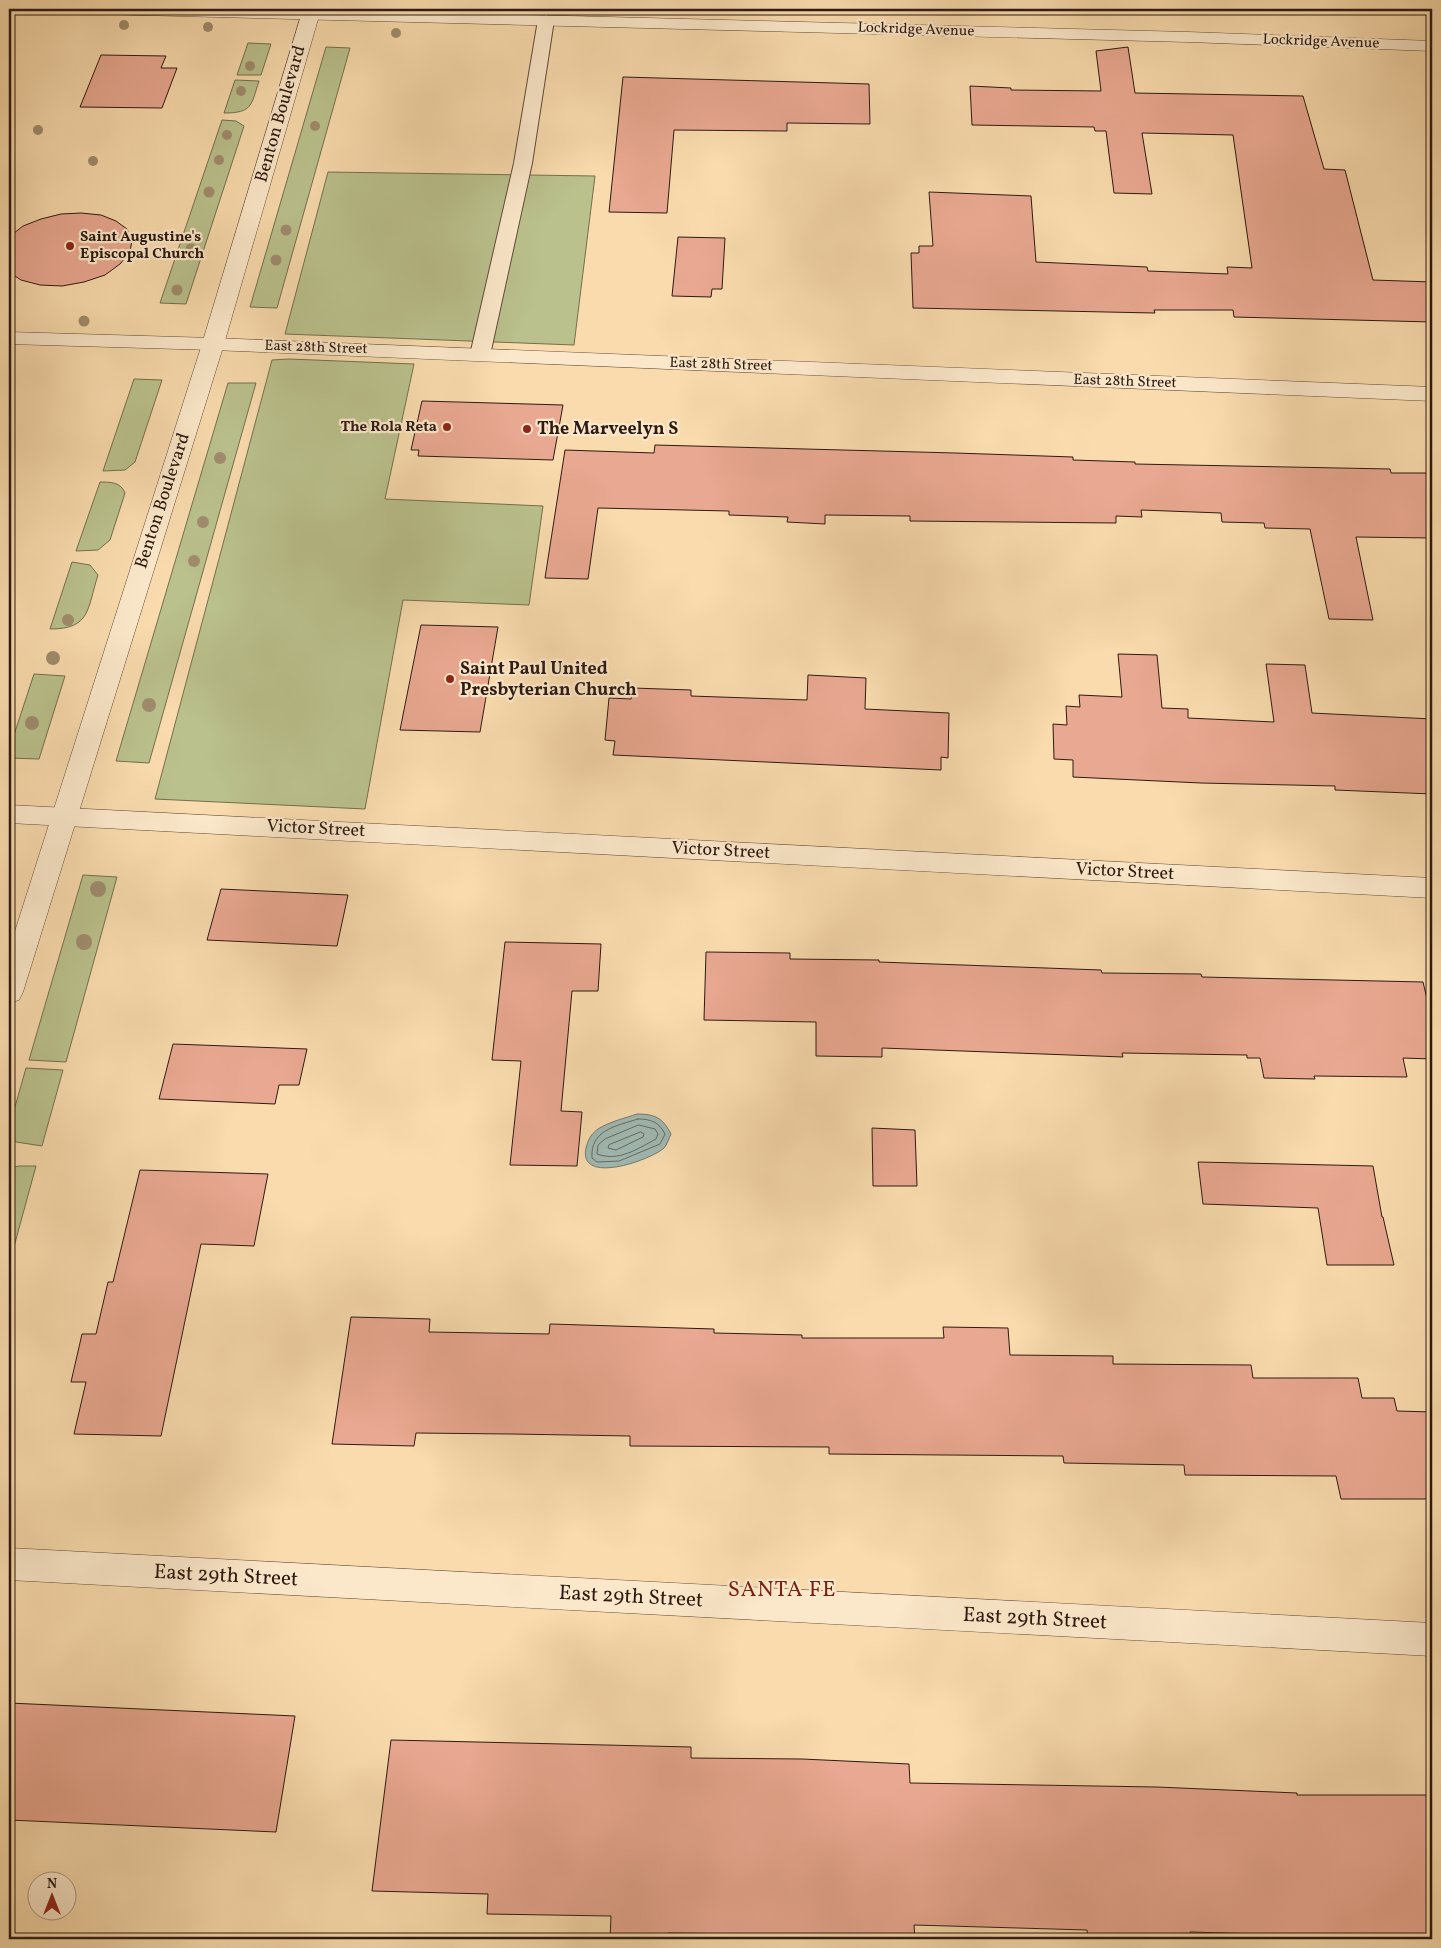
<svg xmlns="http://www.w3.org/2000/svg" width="1441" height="1948" font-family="Vollkorn,serif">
  <rect width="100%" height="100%" fill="#f9dbad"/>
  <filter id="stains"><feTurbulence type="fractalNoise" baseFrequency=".004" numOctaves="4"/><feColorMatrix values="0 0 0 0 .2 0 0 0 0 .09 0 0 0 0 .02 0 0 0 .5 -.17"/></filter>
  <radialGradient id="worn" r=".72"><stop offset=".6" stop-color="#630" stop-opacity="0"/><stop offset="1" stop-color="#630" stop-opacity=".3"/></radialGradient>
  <path fill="#bac18d" stroke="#746e50" d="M248,43L271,44L261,75H237Z
    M326,47L350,48L277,308L250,307Z
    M235,80L259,81C251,105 253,113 224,113Z
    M222,120L236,121L244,126L186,304L160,303Z
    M328,172L595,176L574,345L285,334Z
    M289,359L414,364L385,499L543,506L529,605L403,600L365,809L155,799L272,360Z
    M134,379L162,380L135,462L125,470L103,471Z
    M228,383H256L149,763L116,761Z
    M100,482C110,482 121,482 125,493L110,540L98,550L76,551Z
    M72,562L90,565L98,575C87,609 91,629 50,629Z
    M34,674L65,676L39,759L9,758V750Z
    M83,875L117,877L66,1062L29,1060Z
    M26,1068L63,1070L42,1146L16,1142L11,1137L9,1128Z
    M19,1166H36L9,1265V1168Z"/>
  <path fill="#a0b9b2" stroke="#727972" d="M637,1114C655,1114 663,1118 671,1134C669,1138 667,1145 664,1148C651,1160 578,1186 586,1148C588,1140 591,1134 598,1129C609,1122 625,1118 637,1114Z"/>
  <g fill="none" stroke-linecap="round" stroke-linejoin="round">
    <path stroke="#666a62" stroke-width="1" d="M638,1119C651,1119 659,1122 665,1134L660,1144L619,1161L597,1162L592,1158C590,1130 616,1126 638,1119Z
      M639,1125L655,1129L658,1134L656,1139C637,1149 619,1162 597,1154L598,1145L605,1139Z
      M641,1132L644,1134L643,1137L616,1150L608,1148L609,1145Z"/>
  </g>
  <path fill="#e9a891" stroke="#2d1a13" d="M1128,47L1135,93L1303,96L1324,169L1345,170L1373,280L1432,282V322L1234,317L1233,310H1154L1155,313L913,308L911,253H919V246H933L929,192L1031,196L1036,262L1147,267L1148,271L1228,274L1227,267L1252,268L1233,135L1142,133L1152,194L1114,193L1106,131H1095L1094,127L972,125L970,86L1011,88V90L1101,91L1096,51Z
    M101,55L166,56L161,68H177L162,108L80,107Z
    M623,77L869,84L870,124L787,123V131L674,130L667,213L609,212Z
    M81,213L101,215L116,221L127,229L132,240L130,252L120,264L105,275L84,282L62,286L40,285L21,280L9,272V237L23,226L41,219L61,214Z
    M678,237L725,238L722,289H712L711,297L672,296Z
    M422,401L563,405L553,460L418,456L419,450H411Z
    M655,445L955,453L1073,457V460L1135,462V464L1390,469L1391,473H1432V538L1356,537L1373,620L1329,619L1310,529L1265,528L1264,523L1222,522L1221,513L1141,510L1142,517L1116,516V523L910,521V516L825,515V524L787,522L788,517L729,515V511L598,508L588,579L545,578L565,450L654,453Z
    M421,625L498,627L480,732L400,730Z
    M1118,654L1157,655L1162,708L1188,709V718L1274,722L1266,664L1305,665L1312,713L1432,719V794L1335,790V786L1201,783L1073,777V760L1054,759L1053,724L1067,725L1066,706L1080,707L1079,695L1122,697Z
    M808,675L866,678L865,709L949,713L948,758L941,757V770L613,755L615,741L605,740L609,698L631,699L633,688L691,690V696L807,700Z
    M221,889L348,895L337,946L207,940Z
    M505,942L601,944L598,991H572L561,1111L582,1112L577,1166L510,1165L521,1061L492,1060Z
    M706,952L790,953V959L879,960V962L1101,970L1102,973L1201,974L1202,977L1423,982L1432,1020V1059L1403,1058L1407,1077L1314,1076L1315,1079L1264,1078L1260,1058H1247V1055L1122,1053L1123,1057L882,1048V1057L816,1056V1022L704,1020Z
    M173,1044L307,1049L299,1085H279L275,1104L159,1099Z
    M872,1128L915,1130L917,1186H873Z
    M1198,1162L1373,1166L1382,1217H1383L1394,1265H1327L1318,1208L1203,1204Z
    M140,1170L268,1174L254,1246L201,1244L161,1436L74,1434L86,1382H71L82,1334H96L108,1282H113Z
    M351,1317L430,1319L429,1332L549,1334L550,1324L714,1329V1333L802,1335V1338H944L943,1327L1008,1328L1010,1355L1113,1356V1364L1251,1365L1253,1378H1358L1362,1398H1394L1397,1411L1432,1412V1499H1341L1336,1476L1185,1475L1184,1465L1064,1463L1063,1456L829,1454V1447L630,1446V1436L511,1434L416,1433L414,1446L332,1444Z
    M9,1703L295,1716L276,1832L9,1820Z
    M391,1740L691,1747V1758L802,1759L909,1764L910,1783L1157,1787L1297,1793V1795H1432V1939L1190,1932L1191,1939H1088L1087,1930L914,1925L915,1939L827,1937V1935L668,1933V1939H610L611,1916L487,1914L488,1894L372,1891Z"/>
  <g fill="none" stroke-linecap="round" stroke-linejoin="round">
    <g stroke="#604a3a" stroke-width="2">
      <path id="service" d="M546,15L554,20L532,163L490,355L487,359H473L470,355L514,163L538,20Z"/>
    </g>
    <g stroke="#604a3a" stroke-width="1">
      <path id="minor" d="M91,9H298L1188,32L1432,41V51L1188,42L100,14L94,13Z
        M9,332L213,338L1432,387V401L213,350L9,344Z
        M9,805L1432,878V898L9,823Z
        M9,1548L1432,1623V1656L9,1580Z"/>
    </g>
    <g stroke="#604a3a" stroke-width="1">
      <path id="tertiary" d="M303,9H321L224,344L23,992L19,1000L9,1003V950L202,344Z"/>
    </g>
    <use href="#service" fill="#fbe8ca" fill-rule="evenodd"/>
    <use href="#minor" fill="#fbe8ca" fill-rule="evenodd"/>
    <use href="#tertiary" fill="#fbe8ca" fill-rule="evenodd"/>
  </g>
  <g fill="#a08c6d">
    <circle cx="124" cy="25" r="5"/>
    <circle cx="208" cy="27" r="5"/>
    <circle cx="396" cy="33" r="5"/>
    <circle cx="250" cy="66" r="5"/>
    <circle cx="241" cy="91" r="5"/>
    <circle cx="315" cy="126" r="5"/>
    <circle cx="38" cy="130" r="5"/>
    <circle cx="227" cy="135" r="5"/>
    <circle cx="219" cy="160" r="5"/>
    <circle cx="93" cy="161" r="5"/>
    <circle cx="209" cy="192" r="5.5"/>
    <circle cx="286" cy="230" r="5.5"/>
    <circle cx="191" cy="249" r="5.5"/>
    <circle cx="276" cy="260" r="5.5"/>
    <circle cx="177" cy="290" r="5.5"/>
    <circle cx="84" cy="321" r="5.5"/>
    <circle cx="220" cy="458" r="6"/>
    <circle cx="203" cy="522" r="6"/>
    <circle cx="194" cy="561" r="6"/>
    <circle cx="68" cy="620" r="6"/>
    <circle cx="53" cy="658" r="7"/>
    <circle cx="149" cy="705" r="7"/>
    <circle cx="32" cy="723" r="7"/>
    <circle cx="98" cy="889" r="8"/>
    <circle cx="84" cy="942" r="8"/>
  </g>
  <g fill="#8f2418" stroke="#fbe8ca" stroke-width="2">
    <circle cx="70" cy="246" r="5"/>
    <circle cx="447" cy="427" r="5"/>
    <circle cx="527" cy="429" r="5"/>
    <circle cx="450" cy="679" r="5"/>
  </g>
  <g text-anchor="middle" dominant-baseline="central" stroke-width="4.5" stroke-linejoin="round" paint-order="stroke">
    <g font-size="15" fill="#2d1a13" stroke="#fbe8ca">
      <text transform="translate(916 30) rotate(2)">Lockridge Avenue</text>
      <text transform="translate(1321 42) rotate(2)">Lockridge Avenue</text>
      <text transform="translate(316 348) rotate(2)">East 28th Street</text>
      <text transform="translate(721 365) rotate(2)">East 28th Street</text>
      <text transform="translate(1125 382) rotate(2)">East 28th Street</text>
    </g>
    <g font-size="15" font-weight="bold" fill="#2d1a13" stroke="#fbe8ca" text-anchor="start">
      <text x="80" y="237">Saint Augustine's<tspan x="80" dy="17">Episcopal Church</tspan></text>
      <text x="437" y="427" text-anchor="end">The Rola Reta</text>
    </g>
    <g font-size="18" fill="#2d1a13" stroke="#fbe8ca">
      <text transform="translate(281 114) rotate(-74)">Benton Boulevard</text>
      <text transform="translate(163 501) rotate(-72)">Benton Boulevard</text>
      <text transform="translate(316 829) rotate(3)">Victor Street</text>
      <text transform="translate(721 851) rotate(3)">Victor Street</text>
      <text transform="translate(1125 872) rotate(3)">Victor Street</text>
    </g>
    <g font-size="18" font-weight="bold" fill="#2d1a13" stroke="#fbe8ca" text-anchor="start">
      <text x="537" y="429">The Marveelyn S</text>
      <text x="460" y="669">Saint Paul United<tspan x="460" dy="21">Presbyterian Church</tspan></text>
    </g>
    <g font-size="21" fill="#2d1a13" stroke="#fbe8ca">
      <text transform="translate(226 1576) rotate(3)">East 29th Street</text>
      <text transform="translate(631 1597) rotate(3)">East 29th Street</text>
      <text transform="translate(1035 1619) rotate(3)">East 29th Street</text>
    </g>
    <g font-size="22" letter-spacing="1" fill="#7a1f14" stroke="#fbe8ca">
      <text x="782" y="1590">SANTA FE</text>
    </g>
  </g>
  <rect width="1441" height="1948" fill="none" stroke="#f9dbad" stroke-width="30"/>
  <rect x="10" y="10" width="1421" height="1928" fill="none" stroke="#2d1a13" stroke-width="2.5"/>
  <rect x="15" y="15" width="1411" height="1918" fill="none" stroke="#2d1a13"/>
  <g transform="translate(52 1896)"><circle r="24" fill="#fbe8ca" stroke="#a99681"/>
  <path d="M0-4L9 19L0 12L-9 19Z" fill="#8f2418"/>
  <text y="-8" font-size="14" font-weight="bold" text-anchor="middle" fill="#2d1a13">N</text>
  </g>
  <rect width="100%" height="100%" filter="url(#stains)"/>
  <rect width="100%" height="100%" fill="url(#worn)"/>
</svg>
